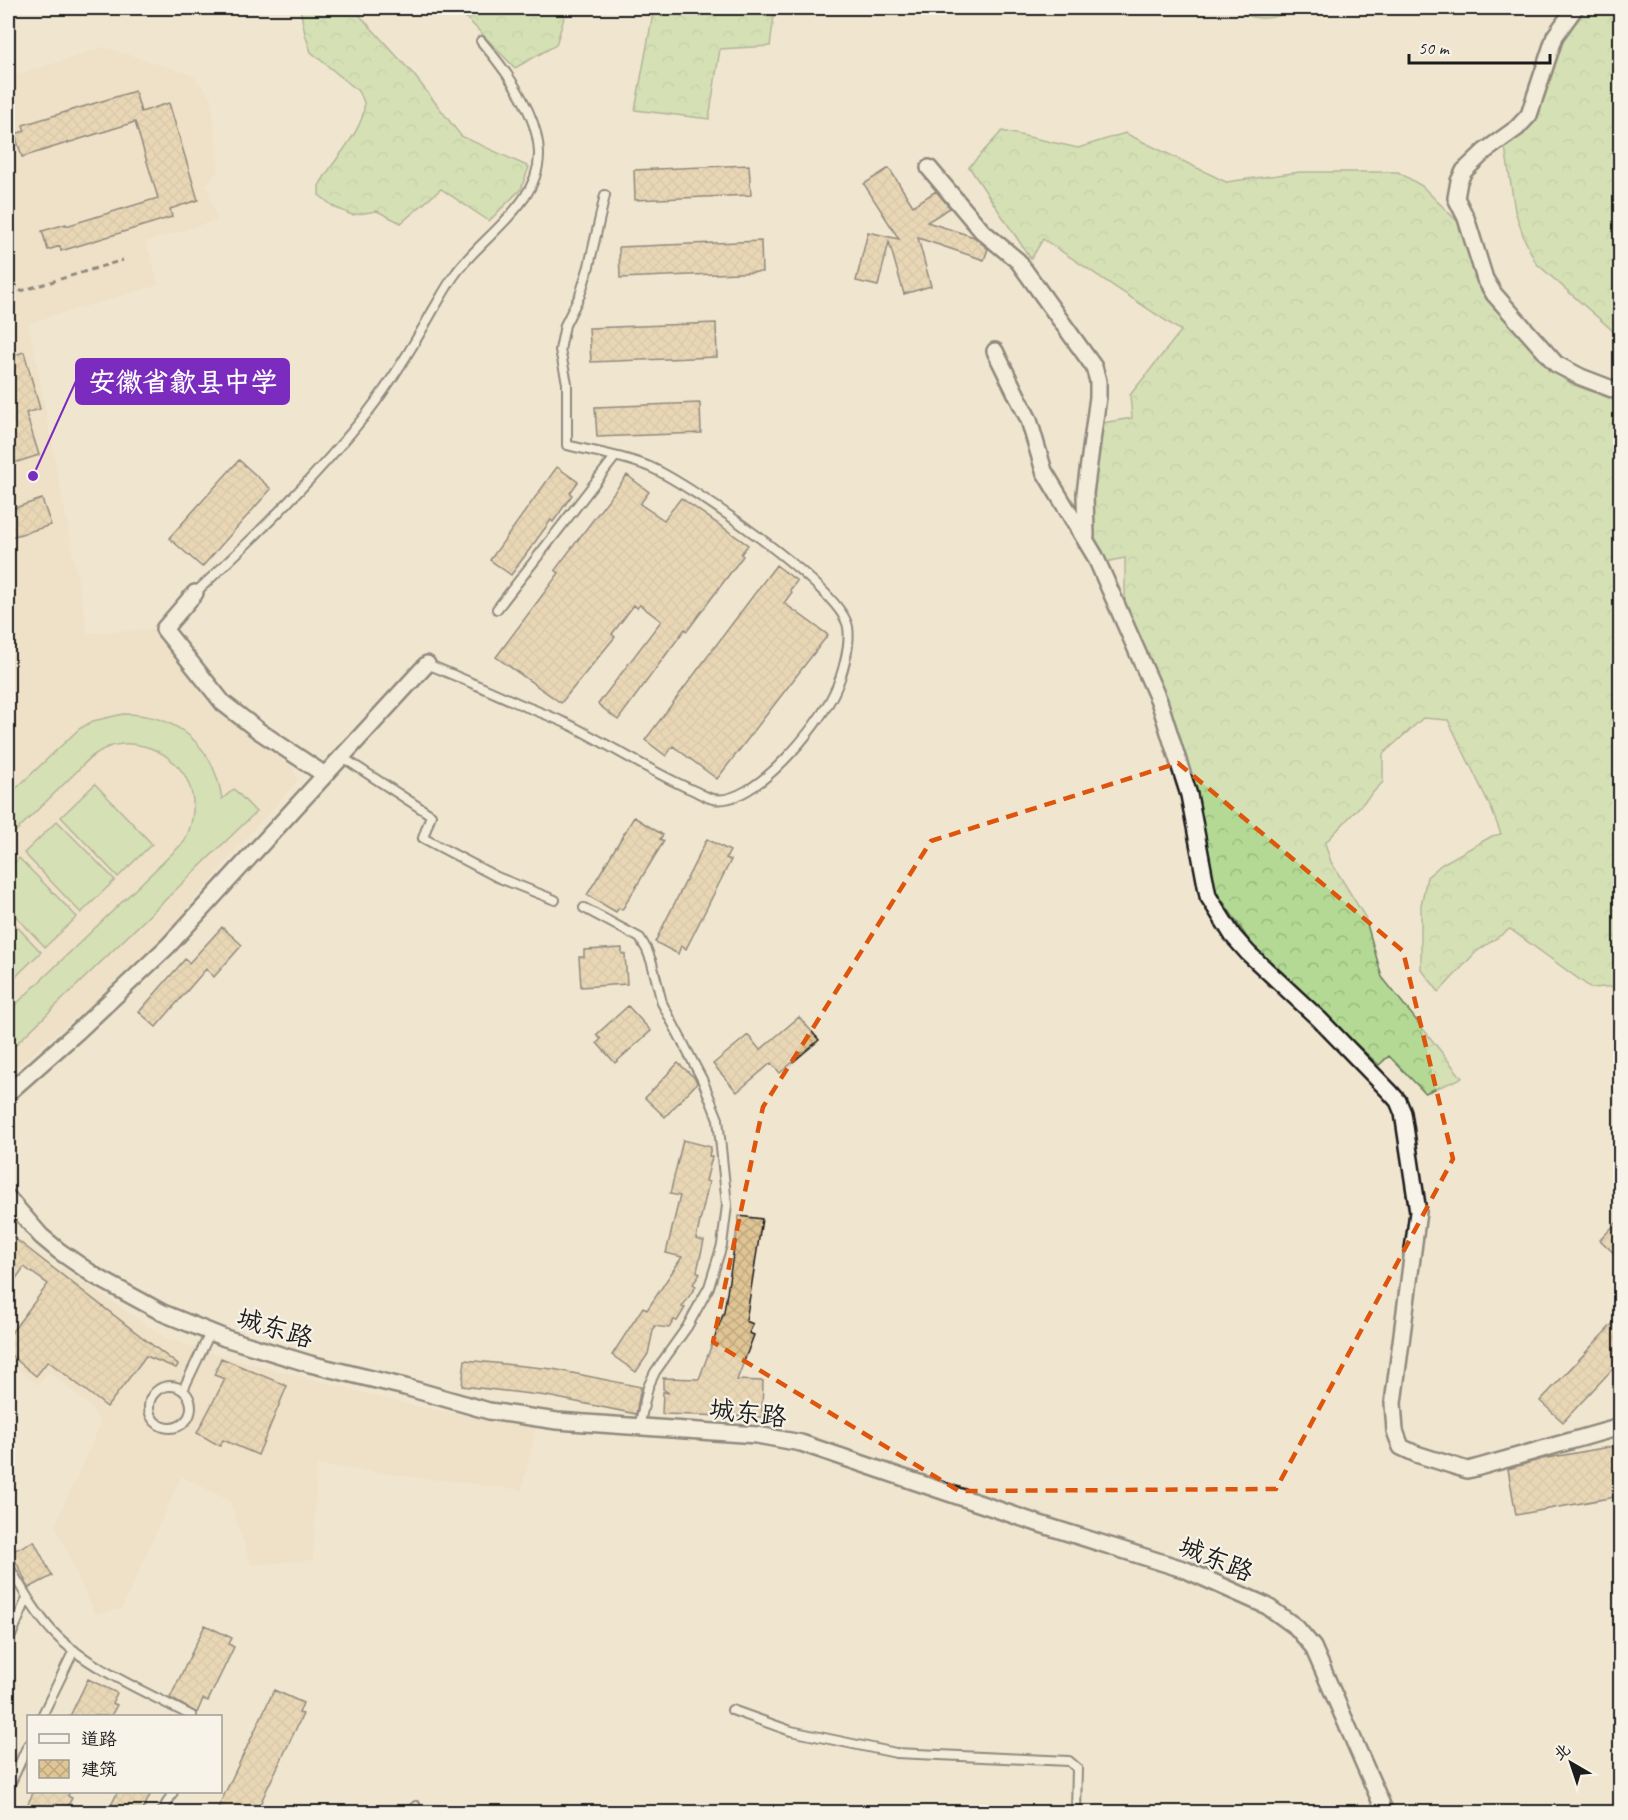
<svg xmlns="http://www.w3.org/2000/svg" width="1628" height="1820" font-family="Caveat,'LXGW WenKai TC',sans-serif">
  <defs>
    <pattern id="forest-crowns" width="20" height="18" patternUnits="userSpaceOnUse" patternTransform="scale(1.5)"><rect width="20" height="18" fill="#b3d994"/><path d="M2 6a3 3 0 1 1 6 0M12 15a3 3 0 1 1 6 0" fill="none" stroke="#99ba7f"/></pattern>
    <pattern id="building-cross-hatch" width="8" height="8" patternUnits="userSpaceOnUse" patternTransform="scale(1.5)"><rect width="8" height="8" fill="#dfc494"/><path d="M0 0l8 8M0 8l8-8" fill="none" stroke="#bfa87f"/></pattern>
  </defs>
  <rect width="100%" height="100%" fill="#f0e5cf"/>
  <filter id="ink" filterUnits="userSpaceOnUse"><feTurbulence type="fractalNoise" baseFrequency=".0167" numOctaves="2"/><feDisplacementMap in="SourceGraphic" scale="12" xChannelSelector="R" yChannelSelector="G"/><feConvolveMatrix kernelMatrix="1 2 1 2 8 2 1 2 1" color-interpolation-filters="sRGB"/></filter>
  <g filter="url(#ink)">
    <path fill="#ebdbbd" d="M104,47L192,75L211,97L219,170L206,184L217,220L146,242L159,285L29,323L88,633L155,629L210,705L290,760L298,780L243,842L143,961L8,1074V770L13,764L8,749V78Z
      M61,1267L166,1338L222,1356L414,1406L536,1428L522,1490L317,1465L313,1560L251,1565L230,1501L181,1476L122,1609L95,1614L55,1525L101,1423L91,1407L49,1372L37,1385L8,1361V1334Z"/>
    <path fill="#b3d994" stroke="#687a58" stroke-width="1.5" d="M123,714C177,714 214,745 222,799L234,789L256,812L8,1052V1012L184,842C195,821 197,797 185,776C169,748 125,733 97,753C87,759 79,770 70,778C49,799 28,819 8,839V796L79,729L93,721Z
      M95,784L152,844L118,877L61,817Z
      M57,821L115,880L81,913L24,853Z
      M19,858L77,917L45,947L8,908V869Z
      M8,917L41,952L8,984Z"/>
    <path fill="url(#forest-crowns)" stroke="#687a58" stroke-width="1.5" d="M300,8H353L414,75L461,136L529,167L521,189L489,221L441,189L401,223L377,211L352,215L334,207L319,195V186C331,162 362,133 364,108C365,100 361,96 357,90L311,52L305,34Z
      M457,8H567L556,45L515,68Z
      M654,8H775L770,46L720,49L709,119L635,110Z
      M1234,8H1294C1276,21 1252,22 1234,8Z
      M1585,8H1620V337L1536,263L1524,238L1515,211L1505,147L1534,121L1539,113L1561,43Z
      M1002,131L1078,148L1125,133L1226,182L1300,172H1398L1422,186L1461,225L1488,300L1547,366L1574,385L1620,402V986L1591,988L1510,929L1476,952L1439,992L1421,969V905L1427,877L1442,864L1492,836L1501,834L1491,808L1448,720L1423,718L1383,754V782L1325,843L1331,862L1365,917L1382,977L1462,1078L1425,1093L1389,1056L1379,1065L1258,954L1210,882L1125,601V558L1105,562L1090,534L1102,423L1132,418L1130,395L1181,331L1043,239L1031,259L969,167Z"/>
    <path fill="url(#building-cross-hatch)" stroke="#1c1c1c" stroke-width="1.5" d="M135,91L141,112L169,103L198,200L170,209L172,217L61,251L60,246L48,250L42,231L66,224V226L158,198L135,122L22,157L15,134L25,131L23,125Z
      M749,165L751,195L635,200L634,170Z
      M889,168L913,206L936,191L950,208L927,222L974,237L988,249L984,260L918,238L931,286L904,294L889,242L878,286L856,281L868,232L899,239L864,184Z
      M761,241L762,272L620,278L619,247Z
      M716,323L717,357L591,362L589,328Z
      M24,352L40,409L26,413L39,455L8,465V357Z
      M700,403L701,433L597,437L595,407Z
      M239,460L271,489L202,567L169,538Z
      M557,467L578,482L570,493L572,495L553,522L551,520L511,575L490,560Z
      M627,475L649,492L640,504L664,520L681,498L748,545L741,554L743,556L687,631L685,629L618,720L598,704L661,621L640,605L637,608L634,605L612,634L615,637L561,703L496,657L559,573L555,570Z
      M42,499L51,525L8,538V510Z
      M776,565L797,581L790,590L792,592L784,603L828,635L717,779L673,746L666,756L645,740Z
      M634,817L663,835L660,839L664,841L622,910L619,908L616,912L587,895Z
      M707,839L730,851L726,858L731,860L686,949L681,946L678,954L655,942Z
      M222,927L242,945L214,977L206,969L156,1027L139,1012L185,959L189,963Z
      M622,948V954H625L627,984L581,987L579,957H584V950Z
      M628,1006L651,1031L615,1063L597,1043L601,1039L596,1035Z
      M799,1017L819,1040L780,1073L771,1063L737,1092L713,1064L748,1035L760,1050Z
      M678,1063L695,1078L697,1083L665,1117L645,1098Z
      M683,1140L711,1147L709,1156L712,1157L706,1181L709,1182L696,1239L704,1241L697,1271L700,1274L693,1284L696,1286L682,1307L685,1308L677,1321L674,1320L669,1328L654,1326L648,1354L636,1372L612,1355L643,1307L647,1310L682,1257L666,1253L680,1196L670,1194Z
      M739,1216L762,1219L746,1321L753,1324L749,1333L754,1335L737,1380L763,1381L762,1417L662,1414L663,1392L669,1393L663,1389V1378L699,1379L724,1312Z
      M1620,1219V1259L1600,1240Z
      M8,1233L178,1365L176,1368L146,1356L107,1407L48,1361L36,1376L8,1353V1337L48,1284L24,1267L8,1290Z
      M1620,1316V1361L1563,1422L1540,1401Z
      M221,1358L287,1386L258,1455L223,1440L220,1446L197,1433L225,1379L214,1375Z
      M465,1360L553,1369L641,1387L636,1414L547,1396L462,1386Z
      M1620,1445V1496L1516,1515L1508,1469L1542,1459Z
      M34,1541L52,1576L29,1588L11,1552Z
      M205,1625L232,1638L229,1644L234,1647L208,1701L203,1699L197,1713L170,1698Z
      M88,1679L117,1693L112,1703L117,1705L111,1716H70Z
      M274,1690L303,1703L299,1713L303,1714L267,1789L258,1809L254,1807L251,1812H216Z
      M34,1791H70L68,1796L72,1798L65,1812H24Z
      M118,1791H152L142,1812H108Z"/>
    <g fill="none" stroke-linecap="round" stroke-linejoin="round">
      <g stroke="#1c1c1c" stroke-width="12">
        <path id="service" d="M195,593C256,536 316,477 368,412C392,381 413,346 432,312C440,299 447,285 456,273C482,236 540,204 539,153C538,114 505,69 481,41
          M497,609L615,457
          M427,664C459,677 490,691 522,705C539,712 556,718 572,726C611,746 648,770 688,788C696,791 705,797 713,799C754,807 819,725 834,693C842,677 851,645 848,627C841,588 689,484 650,467C624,456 594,452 567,445V383L560,350L565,325L580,295L589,266L605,195
          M342,757L431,815L423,838L497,877L555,900
          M584,908L640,938L647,950L652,963L662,1003L702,1079L718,1119L727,1205L722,1245L709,1287L687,1327L655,1372L648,1387L639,1427
          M149 1407a21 21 0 1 1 42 0a21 21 0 1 1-42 0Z
          M183,1390L210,1333
          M8,1565C22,1588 35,1613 54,1633C86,1667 150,1694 192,1716
          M8,1643L27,1598
          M732,1710L791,1731L896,1753L1069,1761L1077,1768L1076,1812
          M42,1716L74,1650
          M8,1789L28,1745
          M162,1812L173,1792
          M409,1812L416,1806"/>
      </g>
      <g stroke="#1c1c1c" stroke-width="20">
        <path id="minor" d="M1575,8L1555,36L1529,115L1517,128L1485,151L1464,171L1459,181L1456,198L1466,218L1485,279L1494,294L1556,364L1581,377L1620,392
          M929,168L982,231L1018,261L1094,367L1098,381V397L1085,493L1086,536
          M995,351L1029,420L1044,471L1095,556L1159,701L1189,795L1208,896L1233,936L1248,953L1319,1019L1390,1092L1398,1101L1403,1113L1418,1212L1393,1403L1395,1431L1401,1447L1416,1454L1467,1470L1472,1469L1620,1427
          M195,593L164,629L223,703L259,731L325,775
          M8,1093L77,1032L168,946L427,664
          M8,1198L41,1236L59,1251L95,1276L163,1313L225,1338L310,1364L405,1387L489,1411L557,1421L757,1435L801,1443L1037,1523L1186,1570L1267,1606L1296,1627L1313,1647L1385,1812"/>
      </g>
      <path stroke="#1c1c1c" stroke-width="3" stroke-dasharray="6 4.5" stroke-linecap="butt" d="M8,262L14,284L21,291L123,260"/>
      <use href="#service" stroke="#f7f3e8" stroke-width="8"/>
      <use href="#minor" stroke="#f7f3e8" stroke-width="15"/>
    </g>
  </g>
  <path d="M0 0H1628V1820H0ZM1178,763L1403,951L1453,1159L1276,1489L959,1491L713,1342L763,1107L931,841Z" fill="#f0e5cf" fill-opacity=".55" fill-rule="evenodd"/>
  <path fill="none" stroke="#de560d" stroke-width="4.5" stroke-dasharray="12 8" stroke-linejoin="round" d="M1178,763L1403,951L1453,1159L1276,1489L959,1491L713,1342L763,1107L931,841Z"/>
  <g text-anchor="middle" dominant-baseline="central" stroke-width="4.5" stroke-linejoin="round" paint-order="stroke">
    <g font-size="26" fill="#1c1c1c" stroke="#f7f3e8">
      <text transform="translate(275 1328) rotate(17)">城东路</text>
      <text transform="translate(748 1413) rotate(7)">城东路</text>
      <text transform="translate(1216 1559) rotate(22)">城东路</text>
    </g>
  </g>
  <path fill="none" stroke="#7b2cbf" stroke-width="2" d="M33 476L76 381"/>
  <circle fill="#7b2cbf" stroke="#f7f3e8" stroke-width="2" cx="33" cy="476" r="6"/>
  <rect fill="#7b2cbf" stroke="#7b2cbf" stroke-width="2" x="76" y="359" width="213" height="45" rx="6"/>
  <g font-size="27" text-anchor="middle" font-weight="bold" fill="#fff">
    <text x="183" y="391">安徽省歙县中学</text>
  </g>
  <rect width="1628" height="1820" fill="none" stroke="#f7f3e8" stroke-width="30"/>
  <rect x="15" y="15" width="1598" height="1790" fill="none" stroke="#1c1c1c" stroke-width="2" filter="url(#ink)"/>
  <rect x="27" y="1715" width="195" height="78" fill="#f7f3e8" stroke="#9f9d96" stroke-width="1.5"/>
  <rect x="39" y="1734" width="30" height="9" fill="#f7f3e8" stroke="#9f9d96" stroke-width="1.5"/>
  <text x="81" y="1745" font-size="18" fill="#1c1c1c">道路</text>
  <rect x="39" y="1760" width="30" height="18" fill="url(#building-cross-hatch)" stroke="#9f9d96" stroke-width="1.5"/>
  <text x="81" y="1775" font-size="18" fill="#1c1c1c">建筑</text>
  <g transform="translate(1571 1763) rotate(321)" stroke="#f7f3e8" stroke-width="4.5" paint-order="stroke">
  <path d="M0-4.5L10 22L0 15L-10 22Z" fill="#1c1c1c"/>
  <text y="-9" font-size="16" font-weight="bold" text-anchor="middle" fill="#1c1c1c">北</text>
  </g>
  <path d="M1409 54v9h141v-9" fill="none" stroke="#1c1c1c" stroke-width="3"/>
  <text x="1418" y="54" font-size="18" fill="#1c1c1c" stroke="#f7f3e8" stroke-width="4.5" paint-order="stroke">50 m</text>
</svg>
